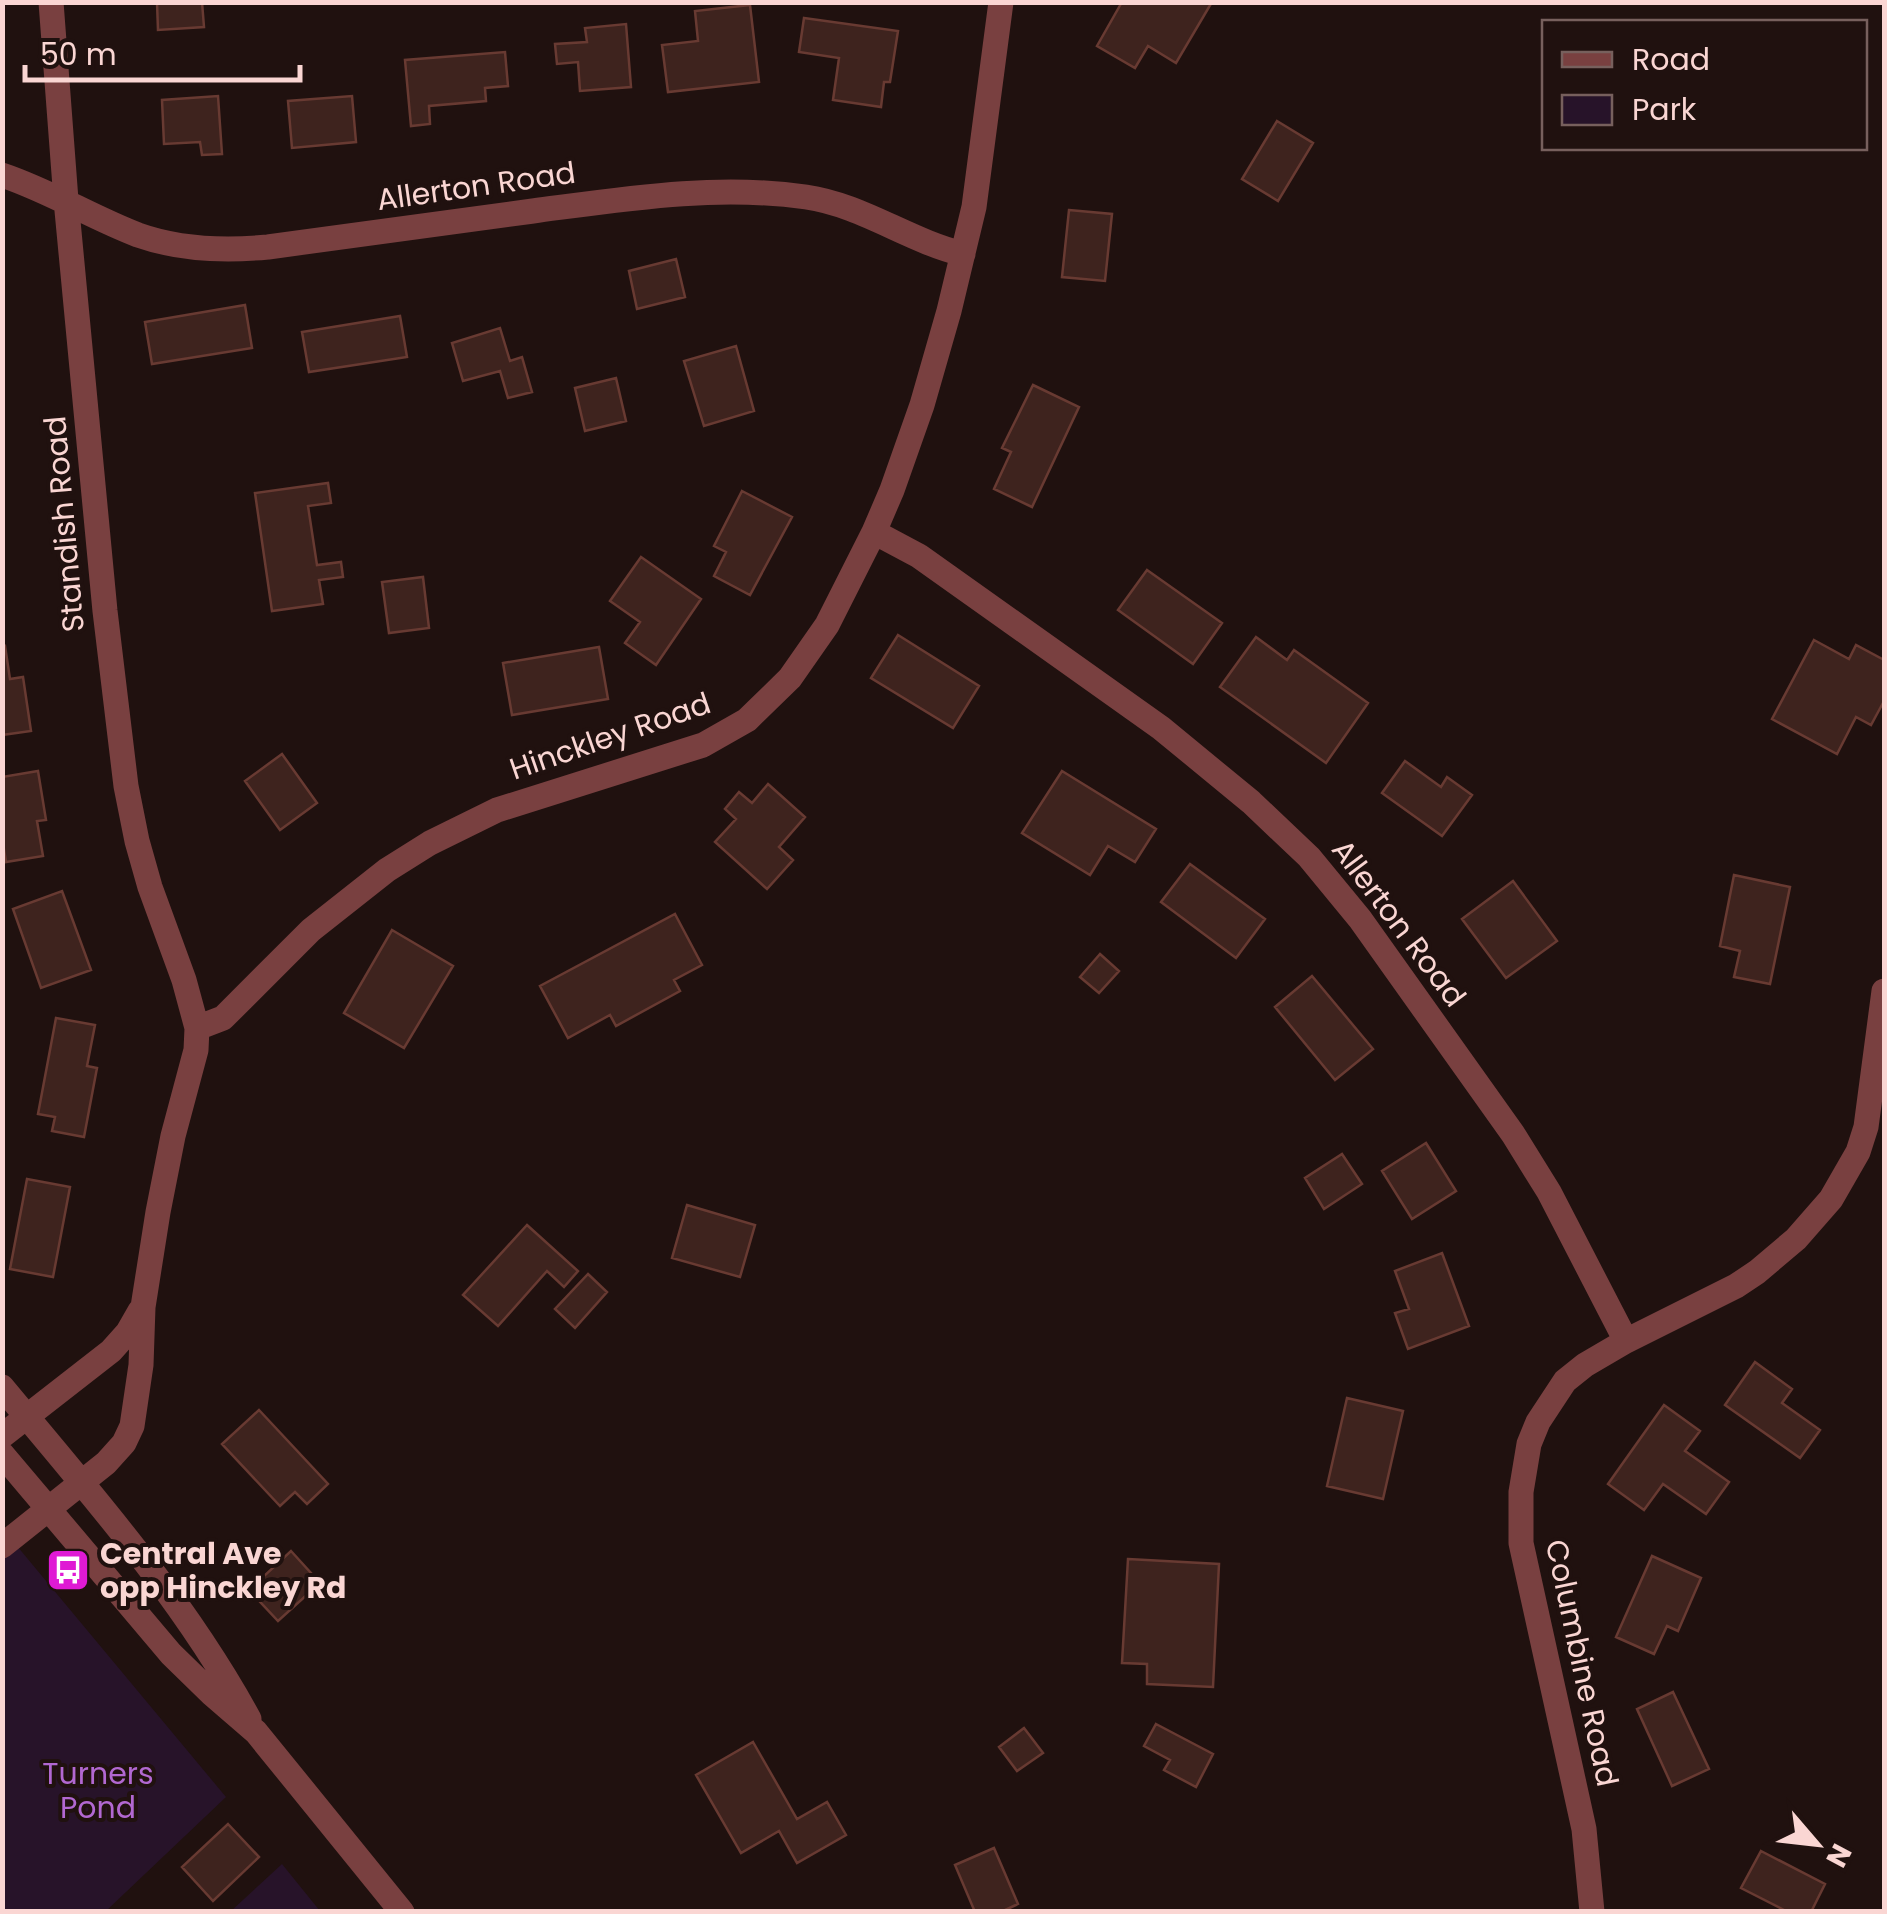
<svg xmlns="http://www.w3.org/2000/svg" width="1887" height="1914" font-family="Poppins,sans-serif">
  <rect width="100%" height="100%" fill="#20110f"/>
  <path fill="#271329" d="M2,1528L226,1797L106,1911H3Z
    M282,1864L320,1911H231Z"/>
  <path fill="#3e231e" stroke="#683a32" stroke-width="2.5" d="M157,2H202L204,27L158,30Z
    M1122,2H1212L1176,63L1148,46L1135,68L1097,46Z
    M750,5L759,82L668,92L662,45L698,41L695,11Z
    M804,18L898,31L890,82H884L881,107L833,100L839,58L799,52Z
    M626,24L631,87L580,91L578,62L557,64L555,44L587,42L585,28Z
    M505,52L508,86L485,88L486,101L429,106L430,124L411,126L405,60Z
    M218,96L222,154L202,155L200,142L164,144L162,100Z
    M352,96L356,142L292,148L288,101Z
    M1277,121L1313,143L1278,201L1242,179Z
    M1069,210L1112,214L1105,281L1062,277Z
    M676,259L685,297L637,309L629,271Z
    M245,305L252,348L152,364L145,322Z
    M400,316L407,357L309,372L302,332Z
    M500,328L510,361L522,357L532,392L508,398L500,371L463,381L452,343Z
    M736,346L754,411L704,426L684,361Z
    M616,378L626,421L585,431L575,388Z
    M1033,385L1079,407L1032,507L994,489L1011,452L1002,448Z
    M328,483L331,503L308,506L317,565L341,562L343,577L319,580L323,604L272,611L255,493Z
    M742,491L792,517L750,595L714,576L726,552L714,546Z
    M641,557L701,599L656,665L625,643L640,622L610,601Z
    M1147,570L1222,623L1193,664L1118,610Z
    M423,577L429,628L389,633L382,582Z
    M898,635L979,686L953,728L871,678Z
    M1256,637L1287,660L1294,650L1368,703L1326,763L1220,687Z
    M1814,640L1849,659L1856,645L1884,660V701L1871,725L1856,717L1837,754L1772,719Z
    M5,646L10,679L23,677L31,731L2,735V647Z
    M599,647L608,699L512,715L503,663Z
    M282,754L317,803L280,830L245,781Z
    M1405,761L1441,787L1447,777L1472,795L1442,836L1382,793Z
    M38,771L46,820L37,821L43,856L6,862L2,837V777Z
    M1062,771L1156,829L1135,862L1108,846L1090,875L1022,833Z
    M768,784L805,817L779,847L793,860L767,889L715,842L736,819L725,809L739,792L752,803Z
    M1190,864L1265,919L1236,958L1161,902Z
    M1734,875L1790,887L1770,984L1734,977L1740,951L1720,946Z
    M1513,881L1557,941L1506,978L1462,919Z
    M62,891L91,970L41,988L13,909Z
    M675,914L702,965L674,980L680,991L616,1026L610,1015L568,1038L540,986Z
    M392,930L453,966L404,1048L344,1013Z
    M1100,954L1119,971L1099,993L1080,977Z
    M1312,976L1373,1049L1335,1080L1275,1007Z
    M56,1018L95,1025L87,1066L97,1068L84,1137L52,1131L55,1117L38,1114Z
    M1426,1143L1456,1191L1412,1219L1382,1171Z
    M1342,1154L1362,1184L1324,1209L1305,1178Z
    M27,1179L70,1187L53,1277L10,1269Z
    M687,1205L755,1225L740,1277L672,1258Z
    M527,1225L578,1271L564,1287L547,1271L498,1326L463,1295Z
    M1442,1253L1469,1326L1408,1349L1395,1313L1409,1309L1395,1271Z
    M588,1274L607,1292L575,1328L555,1309Z
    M1755,1362L1792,1389L1782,1403L1820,1430L1800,1458L1725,1405Z
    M1347,1398L1403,1411L1383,1499L1327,1486Z
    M1664,1405L1700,1431L1685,1451L1729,1482L1706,1514L1663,1484L1644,1510L1608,1484Z
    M259,1410L328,1484L307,1504L295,1492L280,1506L222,1444Z
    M291,1551L320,1583L278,1621L249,1590Z
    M1652,1556L1701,1578L1678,1631L1667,1626L1654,1654L1616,1637Z
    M1128,1559L1219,1564L1213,1687L1147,1684V1664L1122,1663Z
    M1673,1692L1709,1769L1672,1786L1637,1709Z
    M1156,1724L1213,1754L1196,1787L1164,1770L1170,1760L1144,1746Z
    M1024,1728L1043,1753L1017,1771L999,1747Z
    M753,1742L797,1819L827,1802L846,1835L797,1863L779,1831L741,1853L696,1775Z
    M228,1824L259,1857L213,1901L182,1867Z
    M994,1848L1018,1904L1001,1912H975L955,1865Z
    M1761,1851L1825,1884L1811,1912H1788L1741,1888Z"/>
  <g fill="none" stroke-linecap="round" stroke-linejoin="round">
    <path stroke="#794040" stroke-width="25" d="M2,175C50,191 91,217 138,235C180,250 225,251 268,247C357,235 445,223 533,211C624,199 715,184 806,197C862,205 909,241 963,254
      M874,532L919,556L1161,728L1251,802L1309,857L1360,919L1513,1134L1549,1192L1626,1341
      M197,1028L223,1018L311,930L387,870L430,843L497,810L703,745L747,720L790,678L827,625L874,532L892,490L922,405L949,311L974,207L1001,2
      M2,1387C90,1493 183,1598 249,1719
      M2,1436L111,1351L128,1332L140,1311
      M2,1454L171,1654L212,1694L256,1732L402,1912
      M2,1546L106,1463L124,1443L132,1426L141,1365L143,1307L158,1212L173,1136L196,1050L197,1028L184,980L150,887L137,841L126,786L105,611L66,200L51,2
      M1592,1912L1584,1829L1521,1543V1492L1529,1444L1538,1422L1565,1381L1585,1365L1626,1341L1736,1286L1757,1272L1796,1239L1831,1199L1858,1152L1866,1127L1884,991"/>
  </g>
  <defs>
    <g id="bus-square" transform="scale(2.25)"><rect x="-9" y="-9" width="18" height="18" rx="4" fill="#df1ad4" stroke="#20110f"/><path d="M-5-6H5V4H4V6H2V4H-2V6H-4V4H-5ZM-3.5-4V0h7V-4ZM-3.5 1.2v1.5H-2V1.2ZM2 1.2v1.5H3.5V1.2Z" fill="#fff"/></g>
  </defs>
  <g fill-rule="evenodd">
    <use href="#bus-square" x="68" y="1570"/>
  </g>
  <g text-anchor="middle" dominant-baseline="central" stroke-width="8" stroke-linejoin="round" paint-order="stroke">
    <g font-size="30" fill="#fad6d3" stroke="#20110f">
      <text transform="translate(476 186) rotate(-8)">Allerton Road</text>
      <text transform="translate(64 524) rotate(-95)">Standish Road</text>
      <text transform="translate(610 736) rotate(-19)">Hinckley Road</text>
      <text transform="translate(1399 923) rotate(53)">Allerton Road</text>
      <text transform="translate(1582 1663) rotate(78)">Columbine Road</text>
    </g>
    <g font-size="30" font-weight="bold" fill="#fad6d3" stroke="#20110f" text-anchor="start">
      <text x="100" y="1553">Central Ave<tspan x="100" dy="34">opp Hinckley Rd</tspan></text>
    </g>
    <g font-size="30" fill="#b268d1" stroke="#20110f">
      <text x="98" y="1773">Turners<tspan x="98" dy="34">Pond</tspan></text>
    </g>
  </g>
  <rect width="1887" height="1914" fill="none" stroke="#fad6d3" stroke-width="10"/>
  <rect x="1542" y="20" width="325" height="130" fill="#20110f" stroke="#77605d" stroke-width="2.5"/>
  <rect x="1562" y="52" width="50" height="15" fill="#794040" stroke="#77605d" stroke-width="2.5"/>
  <text x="1632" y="70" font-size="30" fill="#fad6d3">Road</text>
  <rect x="1562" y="95" width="50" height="30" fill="#271329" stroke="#77605d" stroke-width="2.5"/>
  <text x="1632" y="120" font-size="30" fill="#fad6d3">Park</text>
  <g transform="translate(1817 1844) rotate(118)" stroke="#20110f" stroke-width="8" paint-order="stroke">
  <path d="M0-8L18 38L0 25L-18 38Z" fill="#fad6d3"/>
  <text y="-15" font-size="28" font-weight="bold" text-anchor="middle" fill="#fad6d3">N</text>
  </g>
  <path d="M25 65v15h275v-15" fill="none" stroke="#fad6d3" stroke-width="5"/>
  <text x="40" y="65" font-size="30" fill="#fad6d3" stroke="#20110f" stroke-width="8" paint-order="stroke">50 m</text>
</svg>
